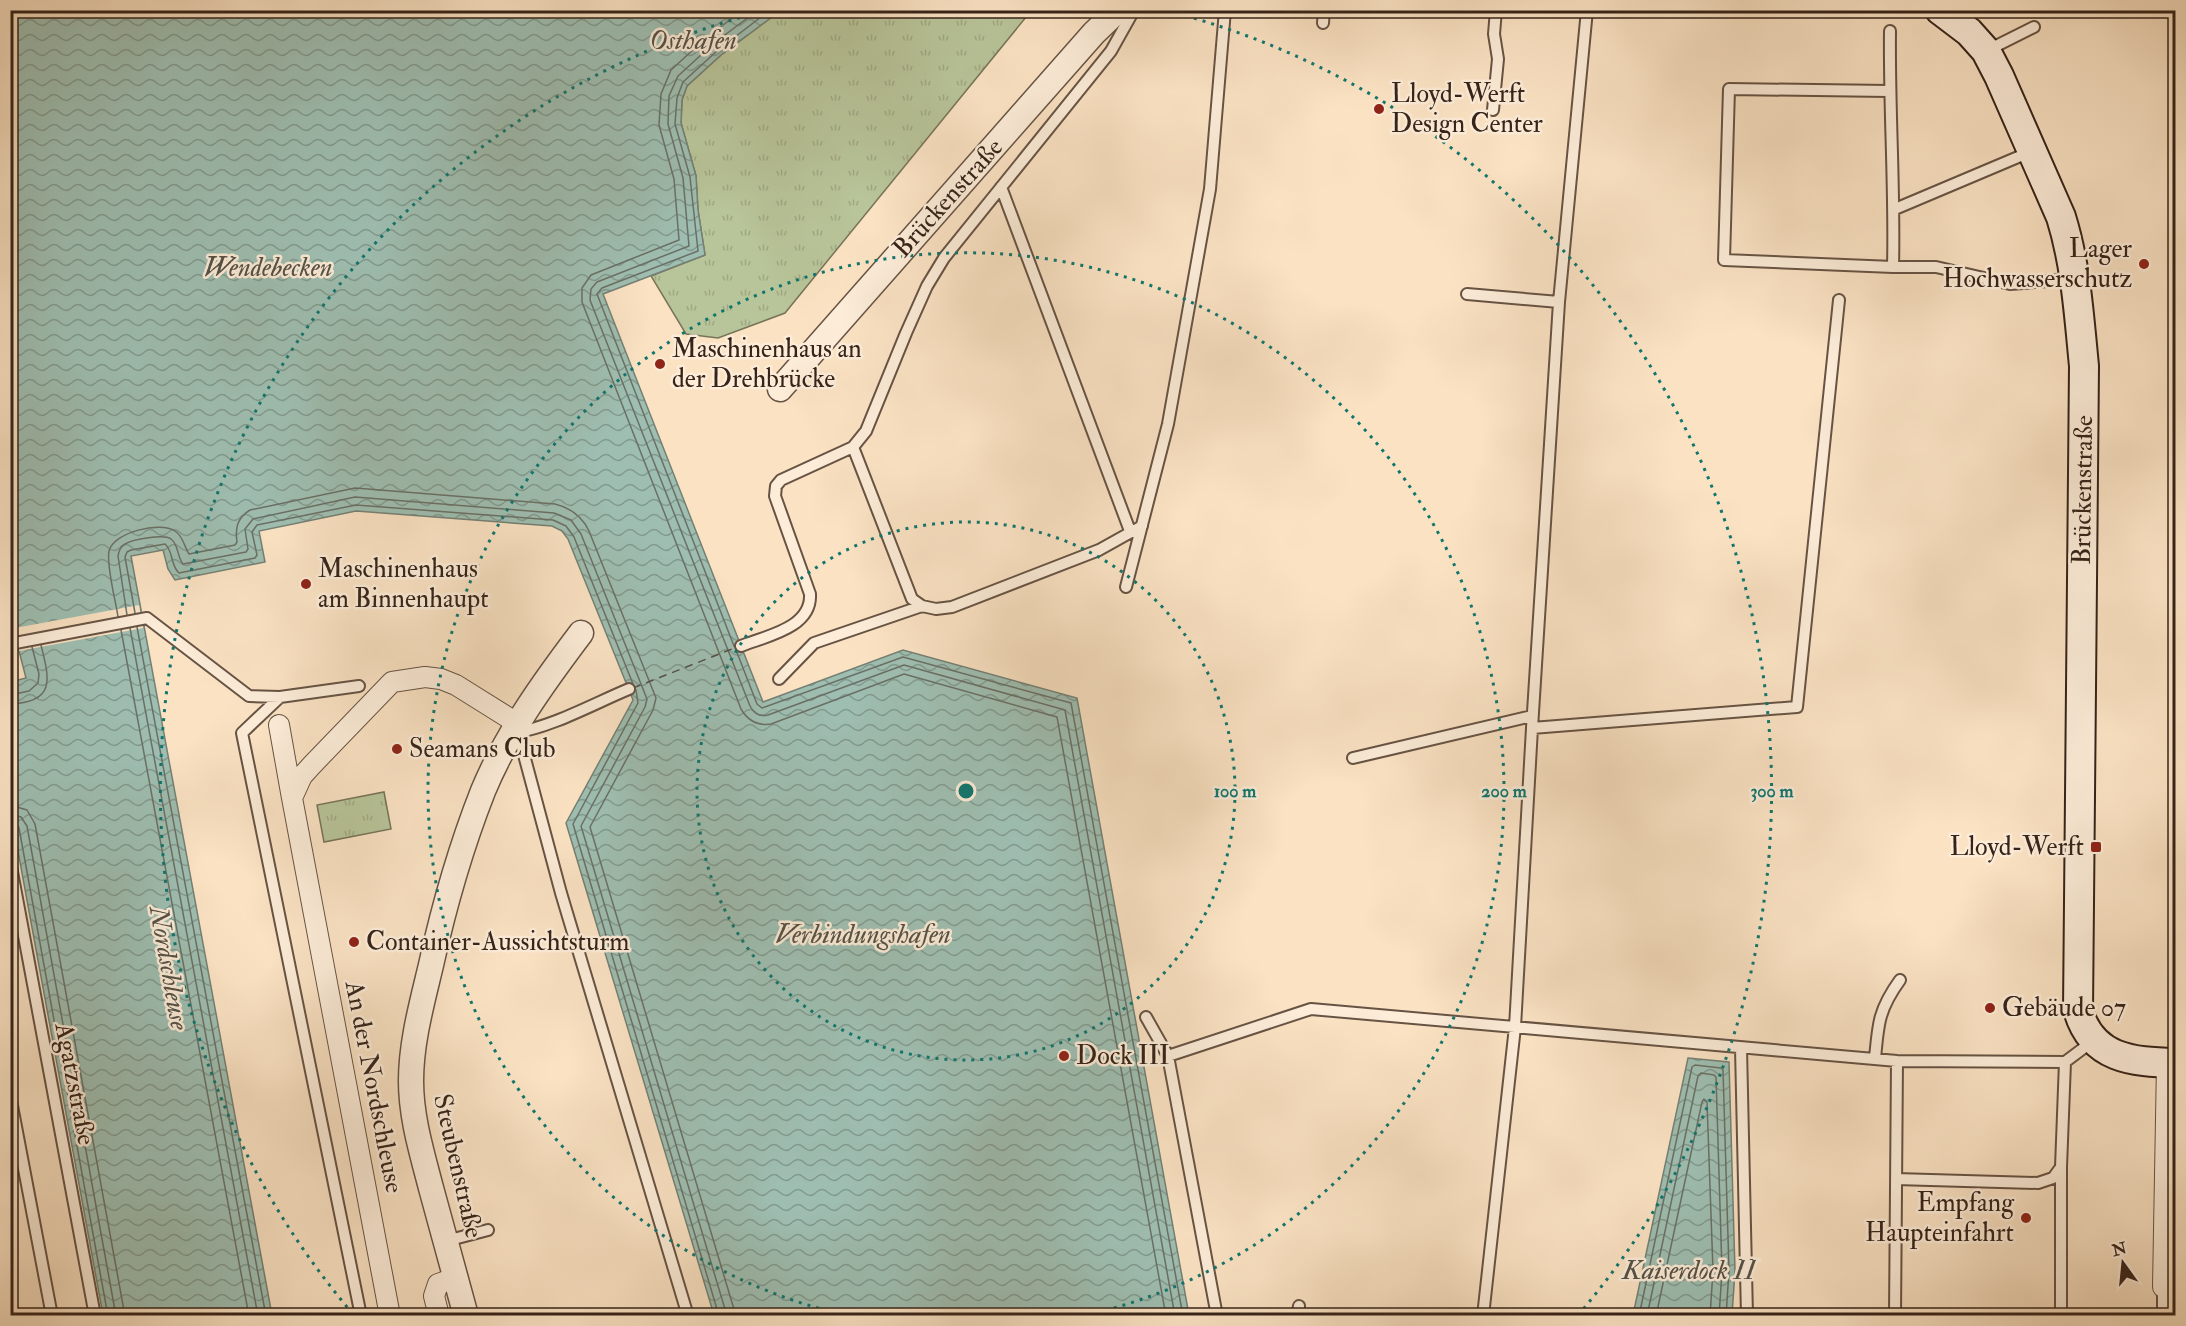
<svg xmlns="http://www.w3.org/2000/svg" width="2186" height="1326" font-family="'IM FELL Double Pica',serif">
  <defs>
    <pattern id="grass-tufts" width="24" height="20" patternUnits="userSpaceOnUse" patternTransform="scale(1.5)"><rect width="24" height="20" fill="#b8c499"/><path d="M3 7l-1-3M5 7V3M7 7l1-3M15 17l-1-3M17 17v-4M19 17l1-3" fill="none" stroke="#9fa883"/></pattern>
    <pattern id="water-waves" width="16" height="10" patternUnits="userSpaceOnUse" patternTransform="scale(1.5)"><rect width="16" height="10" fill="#9ebeb1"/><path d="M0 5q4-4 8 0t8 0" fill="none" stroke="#829a8f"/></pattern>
  </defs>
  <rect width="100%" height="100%" fill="#fae2c3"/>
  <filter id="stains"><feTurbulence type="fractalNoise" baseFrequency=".00333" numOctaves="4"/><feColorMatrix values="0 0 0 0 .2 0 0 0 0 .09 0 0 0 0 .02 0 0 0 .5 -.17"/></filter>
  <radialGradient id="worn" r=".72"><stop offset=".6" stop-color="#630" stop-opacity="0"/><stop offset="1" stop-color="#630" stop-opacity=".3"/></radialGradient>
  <path fill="url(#grass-tufts)" stroke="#777459" stroke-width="1.5" d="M780,11H1031L785,313L718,338L686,334L651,276L705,255L698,210L696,176L681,123L682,100L687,86L721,55Z
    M384,792L391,829L324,842L317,805Z"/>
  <path fill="url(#water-waves)" stroke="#748074" stroke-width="1.5" d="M11,11H780L721,55L687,86L682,100L681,123L696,176L698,210L705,255L603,294L763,702L903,650L1077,698L1189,1315H714L566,823L633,700L568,539L562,531L552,526L356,511L259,531L265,562L175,580L168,569L163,550L131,556L272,1315H103L11,813L10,682L26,678L19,651L10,602Z
    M1688,1058L1729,1062L1735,1271L1732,1315H1633Z"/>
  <path fill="#fae2c3" d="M139,605L143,628L19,651L15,628Z"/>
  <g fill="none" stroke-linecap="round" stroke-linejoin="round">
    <path stroke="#6a7065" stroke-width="1.5" d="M743,10L707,37L671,70L661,94L659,125L674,179L679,240L591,275L582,288V302L741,709C748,721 758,726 771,724L904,674L1057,717L1166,1316
      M758,10L713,44L678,76L669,96L668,124L683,178L689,246L597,282L591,289L590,300L750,706C754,714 760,717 768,715L904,665L1065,710L1175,1316
      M135,613L125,557L127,552L131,550L165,544C174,552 170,565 179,573L255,558L257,555L252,532L257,525L356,505L553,520L566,526L574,537L633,684
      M127,615L118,556C119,551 120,547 125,544C133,539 164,534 171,539C179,545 177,557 183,564L246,552L248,549L245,529L253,519L355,497L554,513L571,520L581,534L647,699L645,707L581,826L727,1316
      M118,617C116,602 106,565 109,551C114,532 160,521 175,531C184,537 184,547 189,554L235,545L237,542C235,528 237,518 250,510L355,488L555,504C571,508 582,516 589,531L656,698L653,710L590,827L736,1316
      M137,627L266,1316
      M130,628L258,1316
      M121,630L249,1316
      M734,646L597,294L602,288L698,251L690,177L675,124L677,98L683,82L718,50L770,10
      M736,650L757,704L762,708L903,657L1071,703L1183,1316
      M636,690L638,703L573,824L719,1316
      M10,695L29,691L38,683L39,674L32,647
      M10,704C57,702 49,678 41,645
      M10,805L27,810L35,824L125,1316
      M10,814L21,817L27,826L116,1316
      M10,822L16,823L19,828L108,1316
      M1639,1316L1692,1067L1695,1065L1721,1068L1723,1070L1729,1271L1726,1316
      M1647,1316L1698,1076L1701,1073L1714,1075L1716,1077L1722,1271L1719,1316
      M1656,1316L1702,1102L1704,1099L1707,1102L1713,1271L1710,1316"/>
    <path stroke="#555247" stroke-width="1.5" stroke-dasharray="8 6" stroke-linecap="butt" d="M633,688L737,647"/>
    <g stroke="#675344" stroke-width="14">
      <path id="service" d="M1323,23L1324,10
        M1890,31C1889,110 1895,189 1893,267
        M1986,51L2034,27
        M1889,91L1729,89L1724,260L1893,267H1936L2010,284L2074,279
        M1493,110L1498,59L1494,34L1496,10
        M1001,187L1130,531
        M1895,209L2030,152
        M1467,294L1559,302
        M853,447L912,599L922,606
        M1126,587L1168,424L1210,189L1225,10
        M10,644L147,618L249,696L280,697L359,686
        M741,646C766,636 812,628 810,594L775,496L776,486L781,480L853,447L866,431L906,333L927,286L944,258L1111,51L1134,10
        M779,679L814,643L922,606L936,609L952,607L1099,550L1142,526
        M280,697L242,733L361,1316
        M1532,728L1797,707L1839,300
        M513,733L520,740L561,893L688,1316
        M514,733C552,727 593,704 629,689
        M1353,758L1532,716
        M10,861L95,1316
        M1146,1017L1168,1056L1311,1009L1897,1061L2065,1062L2093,1041
        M1741,1048L1747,1316
        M1168,1056L1217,1316
        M1875,1059C1878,1023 1879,1009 1900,980
        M10,1095L52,1316
        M1896,1179L2038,1183L2053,1178L2061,1167L2065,1062
        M446,1241L488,1230
        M1297,1316L1299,1306
        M1483,1316L1515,1027L1532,728L1559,302L1587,10
        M1895,1316L1897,1061
        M2061,1316V1167
        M2163,1316V1287"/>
    </g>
    <g stroke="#675344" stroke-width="22">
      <path id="minor" d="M279,725L292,798
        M2163,1287L2167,1063
        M390,1316L292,798L302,776L312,765L392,682L425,677L441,679L456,685L512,720L513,733
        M439,1316L434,1296L438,1284L455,1278"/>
    </g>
    <g stroke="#675344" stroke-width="27">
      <path id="tertiary" d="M780,389L1094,33L1118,10
        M466,1316C454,1273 443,1231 431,1188C422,1153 411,1118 411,1081C411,1042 422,1003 431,965C444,906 461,847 483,791C507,733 544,682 581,633"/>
    </g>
    <g stroke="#362319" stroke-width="32">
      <path id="secondary" d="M1940,10L1969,32L1986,51L1999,76L2061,217C2076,265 2079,316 2084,366L2078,1010C2092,1059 2132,1062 2176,1063"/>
    </g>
    <use href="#service" stroke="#fcecd8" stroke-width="10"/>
    <use href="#minor" stroke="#fcecd8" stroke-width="20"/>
    <use href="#tertiary" stroke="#fcecd8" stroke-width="24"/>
    <use href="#secondary" stroke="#fcecd8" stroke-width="28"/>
  </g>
  <g fill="none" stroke="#0f766e" stroke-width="3" stroke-dasharray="3 6">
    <circle cx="966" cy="791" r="269"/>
    <path d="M845 1315A538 538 0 1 1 1087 1315"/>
    <path d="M353 1314A806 806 0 0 1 764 11M1168 11A806 806 0 0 1 1579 1314"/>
  </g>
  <g fill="#8f2418" stroke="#fcecd8" stroke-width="2">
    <circle cx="1379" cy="109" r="6"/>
    <circle cx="2144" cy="264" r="6"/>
    <circle cx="660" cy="364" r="6"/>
    <circle cx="306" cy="584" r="6"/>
    <circle cx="397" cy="749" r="6"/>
    <rect x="2090" y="841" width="12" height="12" rx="3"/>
    <circle cx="354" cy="942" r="6"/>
    <circle cx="1990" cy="1008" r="6"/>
    <circle cx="1064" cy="1056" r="6"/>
    <circle cx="2026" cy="1218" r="6"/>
  </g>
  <g text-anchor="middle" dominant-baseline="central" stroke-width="5" stroke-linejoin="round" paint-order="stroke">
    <g font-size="26" fill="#362319" stroke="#fcecd8" text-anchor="start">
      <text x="1391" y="94">Lloyd-Werft<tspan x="1391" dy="30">Design Center</tspan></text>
      <text x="2132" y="249" text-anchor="end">Lager<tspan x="2132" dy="30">Hochwasserschutz</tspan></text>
      <text x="672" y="349">Maschinenhaus an<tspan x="672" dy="30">der Drehbrücke</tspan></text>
      <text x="318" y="569">Maschinenhaus<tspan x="318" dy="30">am Binnenhaupt</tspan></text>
      <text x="409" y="749">Seamans Club</text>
      <text x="2084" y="847" text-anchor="end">Lloyd-Werft</text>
      <text x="366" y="942">Container-Aussichtsturm</text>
      <text x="2002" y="1008">Gebäude 07</text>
      <text x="1076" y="1056">Dock III</text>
      <text x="2014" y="1203" text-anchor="end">Empfang<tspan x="2014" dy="30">Haupteinfahrt</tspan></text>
    </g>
    <g font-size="26" fill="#362319" stroke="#fcecd8">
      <text transform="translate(948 198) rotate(-48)">Brückenstraße</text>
      <text transform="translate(2083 490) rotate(-89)">Brückenstraße</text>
      <text transform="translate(75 1084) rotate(79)">Agatzstraße</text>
      <text transform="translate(374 1087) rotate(79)">An der Nordschleuse</text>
      <text transform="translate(458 1166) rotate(77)">Steubenstraße</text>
    </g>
    <g font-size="27" font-style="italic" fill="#555247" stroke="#fcecd8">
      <text x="693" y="40">Osthafen</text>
      <text x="268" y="267">Wendebecken</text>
      <text x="863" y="934">Verbindungshafen</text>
      <text transform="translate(169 968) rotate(80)">Nordschleuse</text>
      <text x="1689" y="1270">Kaiserdock II</text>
    </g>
  </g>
  <circle cx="966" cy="791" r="9" fill="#0f766e" stroke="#fcecd8" stroke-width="3"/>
  <g font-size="18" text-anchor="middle" font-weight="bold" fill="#0f766e" stroke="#fcecd8" stroke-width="5" stroke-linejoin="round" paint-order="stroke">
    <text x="1235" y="797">100 m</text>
    <text x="1504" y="797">200 m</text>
    <text x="1772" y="797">300 m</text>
  </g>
  <rect width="2186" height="1326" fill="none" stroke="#fae2c3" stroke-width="36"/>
  <rect x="12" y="12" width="2162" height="1302" fill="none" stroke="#362319" stroke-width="3"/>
  <rect x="18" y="18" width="2150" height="1290" fill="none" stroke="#362319" stroke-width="1.5"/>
  <g transform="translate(2123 1263) rotate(345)" stroke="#fcecd8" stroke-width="4.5" paint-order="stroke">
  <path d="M0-4.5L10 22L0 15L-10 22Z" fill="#362319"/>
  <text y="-9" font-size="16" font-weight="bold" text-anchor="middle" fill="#362319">N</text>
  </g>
  <rect width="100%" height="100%" filter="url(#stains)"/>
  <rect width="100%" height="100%" fill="url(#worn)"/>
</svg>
